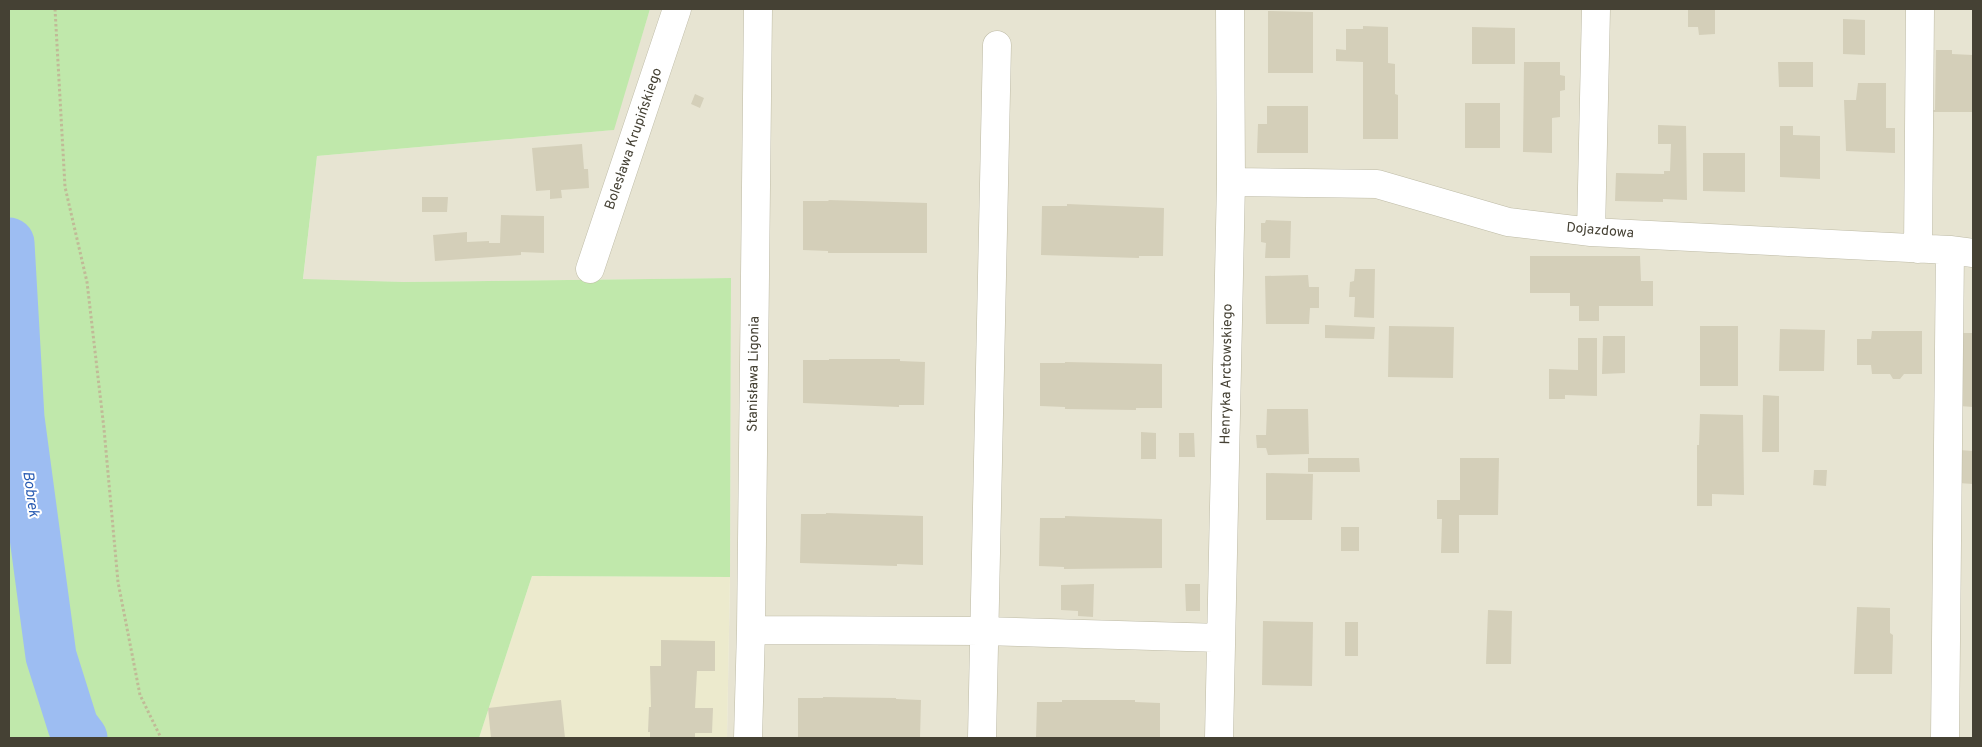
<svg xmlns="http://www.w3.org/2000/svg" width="1982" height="747" font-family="Overpass,sans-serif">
  <rect width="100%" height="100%" fill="#f2f1e4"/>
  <path fill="#e7e4d2" d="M650,9H1973V738H727L730,577L731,278L404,282L303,280L317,156L613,130Z"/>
  <path fill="#eceacd" d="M532,576L730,577L727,738H479Z"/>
  <path fill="#c0e8ab" d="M9,9H650L614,130L317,156L303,279L404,282L731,278L730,577L532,576L479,738H9Z"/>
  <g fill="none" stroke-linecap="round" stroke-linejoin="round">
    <path stroke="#9dbdf2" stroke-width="51" d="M9,243L19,418L51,656L73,726L82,738"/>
  </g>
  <path fill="#d4cfb9" d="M1688,9H1715V34L1699,35L1698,27H1688Z
    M1268,11L1313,12V73H1268Z
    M1843,19L1865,20V55L1843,54Z
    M1363,26L1388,27V63L1395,64V94L1398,95V139H1363V62L1336,61V49L1346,50V29H1363Z
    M1472,27L1515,28V64H1472Z
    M1936,50H1952V54L1973,55V112H1928V110H1935Z
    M1524,62H1560V75L1565,76V90L1560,91V117L1552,118V153L1523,152Z
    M1778,62H1813V87H1779Z
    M1858,83H1886V128H1895V153L1846,151L1844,100H1856Z
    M695,94L704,98L700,108L691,104Z
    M1465,103H1500V148H1465Z
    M1267,106H1308V153H1257L1258,124H1267Z
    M1658,125L1686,126L1687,200L1663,199V202L1615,201L1616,173L1664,174V171H1670L1671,144H1658Z
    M1780,126H1793V135L1820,136V179L1780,177Z
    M582,144L584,169H588L589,188L561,190L562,198L550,199V190L536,191L532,148Z
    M1703,153H1745V192L1703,191Z
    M422,197H448L447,212H422Z
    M828,200L927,203V253H828V251L803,250V201H829Z
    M1067,204L1164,208L1163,256H1139V258L1041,255L1042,206H1067Z
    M501,215L544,216V253L521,252V255L435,261L433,235L467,232V242L489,241V243H500Z
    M1266,220L1291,221L1290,258H1265L1266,243L1261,242V223H1265Z
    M1530,256H1640L1641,281H1653V306H1599V321H1579V306H1570V293H1530Z
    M1355,269H1375L1374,318L1354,317L1355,297H1349L1350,282L1354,281Z
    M1308,275L1309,287H1319V308H1310L1309,324H1266L1265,276Z
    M1325,325L1375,327L1374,339L1325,338Z
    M1389,326L1454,327L1453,378L1388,377Z
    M1700,326H1738V386H1700Z
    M1780,329L1825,330L1824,371H1779Z
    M1872,331H1922V374H1904L1900,379H1893L1890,374H1872L1871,365H1857V339H1871Z
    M1960,333H1973V407L1960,406Z
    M1603,336H1625V373L1602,374Z
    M1578,338H1597V396L1565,395V399H1549V369L1578,370Z
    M829,359H900V361L925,362L924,405H899V407L803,403V360H829Z
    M1065,362L1162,364V408H1136V410L1065,409V407L1040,406V363H1065Z
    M1763,395L1779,396V452H1762Z
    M1267,409H1308L1309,454L1268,455L1266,448H1257L1256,435H1266Z
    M1700,414L1743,415L1744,495L1712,494V506H1697V445H1699Z
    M1141,432L1156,433V459H1141Z
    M1179,433H1194L1195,457H1179Z
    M1959,450L1973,451V484L1959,483Z
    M1308,458H1359L1360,472H1308Z
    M1460,458H1499L1498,515H1459V553H1441L1442,519H1437V500H1460Z
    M1814,470H1827L1826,486L1813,485Z
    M1266,473L1313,474L1312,520H1266Z
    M826,513L923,516V565L897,564V566L800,563L801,514H826Z
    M1065,516L1162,519V568L1064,569V567L1039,566L1040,518H1065Z
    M1341,527H1359V551H1341Z
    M1094,584L1093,617L1078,616V611L1061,610V585Z
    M1185,584H1200V611H1186Z
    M1857,607L1890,608V633L1893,635L1892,674H1854Z
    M1488,610L1512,611L1511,664H1486Z
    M1263,621L1313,622L1312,686L1262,685Z
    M1345,622H1358V656H1345Z
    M661,640L715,641V671H697L695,708H713L712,733H695V738H650V732H648L649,707H651L650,666H661Z
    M823,697L896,698V699L921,700L920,738H798V698H823Z
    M561,700L565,738H491L488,708Z
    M1062,700H1135V702L1160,703V738H1036L1037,702H1062Z"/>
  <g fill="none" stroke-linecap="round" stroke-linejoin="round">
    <g stroke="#bebba6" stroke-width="29">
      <path id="minor" d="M1231,182L1377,184L1508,222L1591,232L1950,250L1973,253
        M1591,232L1596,9
        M1918,249L1920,9
        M590,269L677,9
        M751,630L983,631L1221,638
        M748,738L751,630L758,9
        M982,738L997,45
        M1219,738L1231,182L1230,9
        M1945,738L1950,250"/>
    </g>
    <path stroke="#c0ba97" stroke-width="3" stroke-dasharray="2.5 2.5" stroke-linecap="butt" d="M55,9L65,187L87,282L104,429L118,582L140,695L161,738"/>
    <use href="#minor" stroke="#fff" stroke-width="28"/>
  </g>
  <g text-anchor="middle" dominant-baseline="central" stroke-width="4" stroke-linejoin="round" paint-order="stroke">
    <g font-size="14" fill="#454134" stroke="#fff">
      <text transform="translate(634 139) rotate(-71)">Bolesława Krupińskiego</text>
      <text transform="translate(1600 231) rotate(5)">Dojazdowa</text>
      <text transform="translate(754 374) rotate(-89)">Stanisława Ligonia</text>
      <text transform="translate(1227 374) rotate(-89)">Henryka Arctowskiego</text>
    </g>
    <g font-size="15" font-style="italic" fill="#2a5cb3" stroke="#fff">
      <text transform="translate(30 494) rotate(82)">Bobrek</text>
    </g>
  </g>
  <rect width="1982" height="747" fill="none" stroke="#454134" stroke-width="20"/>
</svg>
